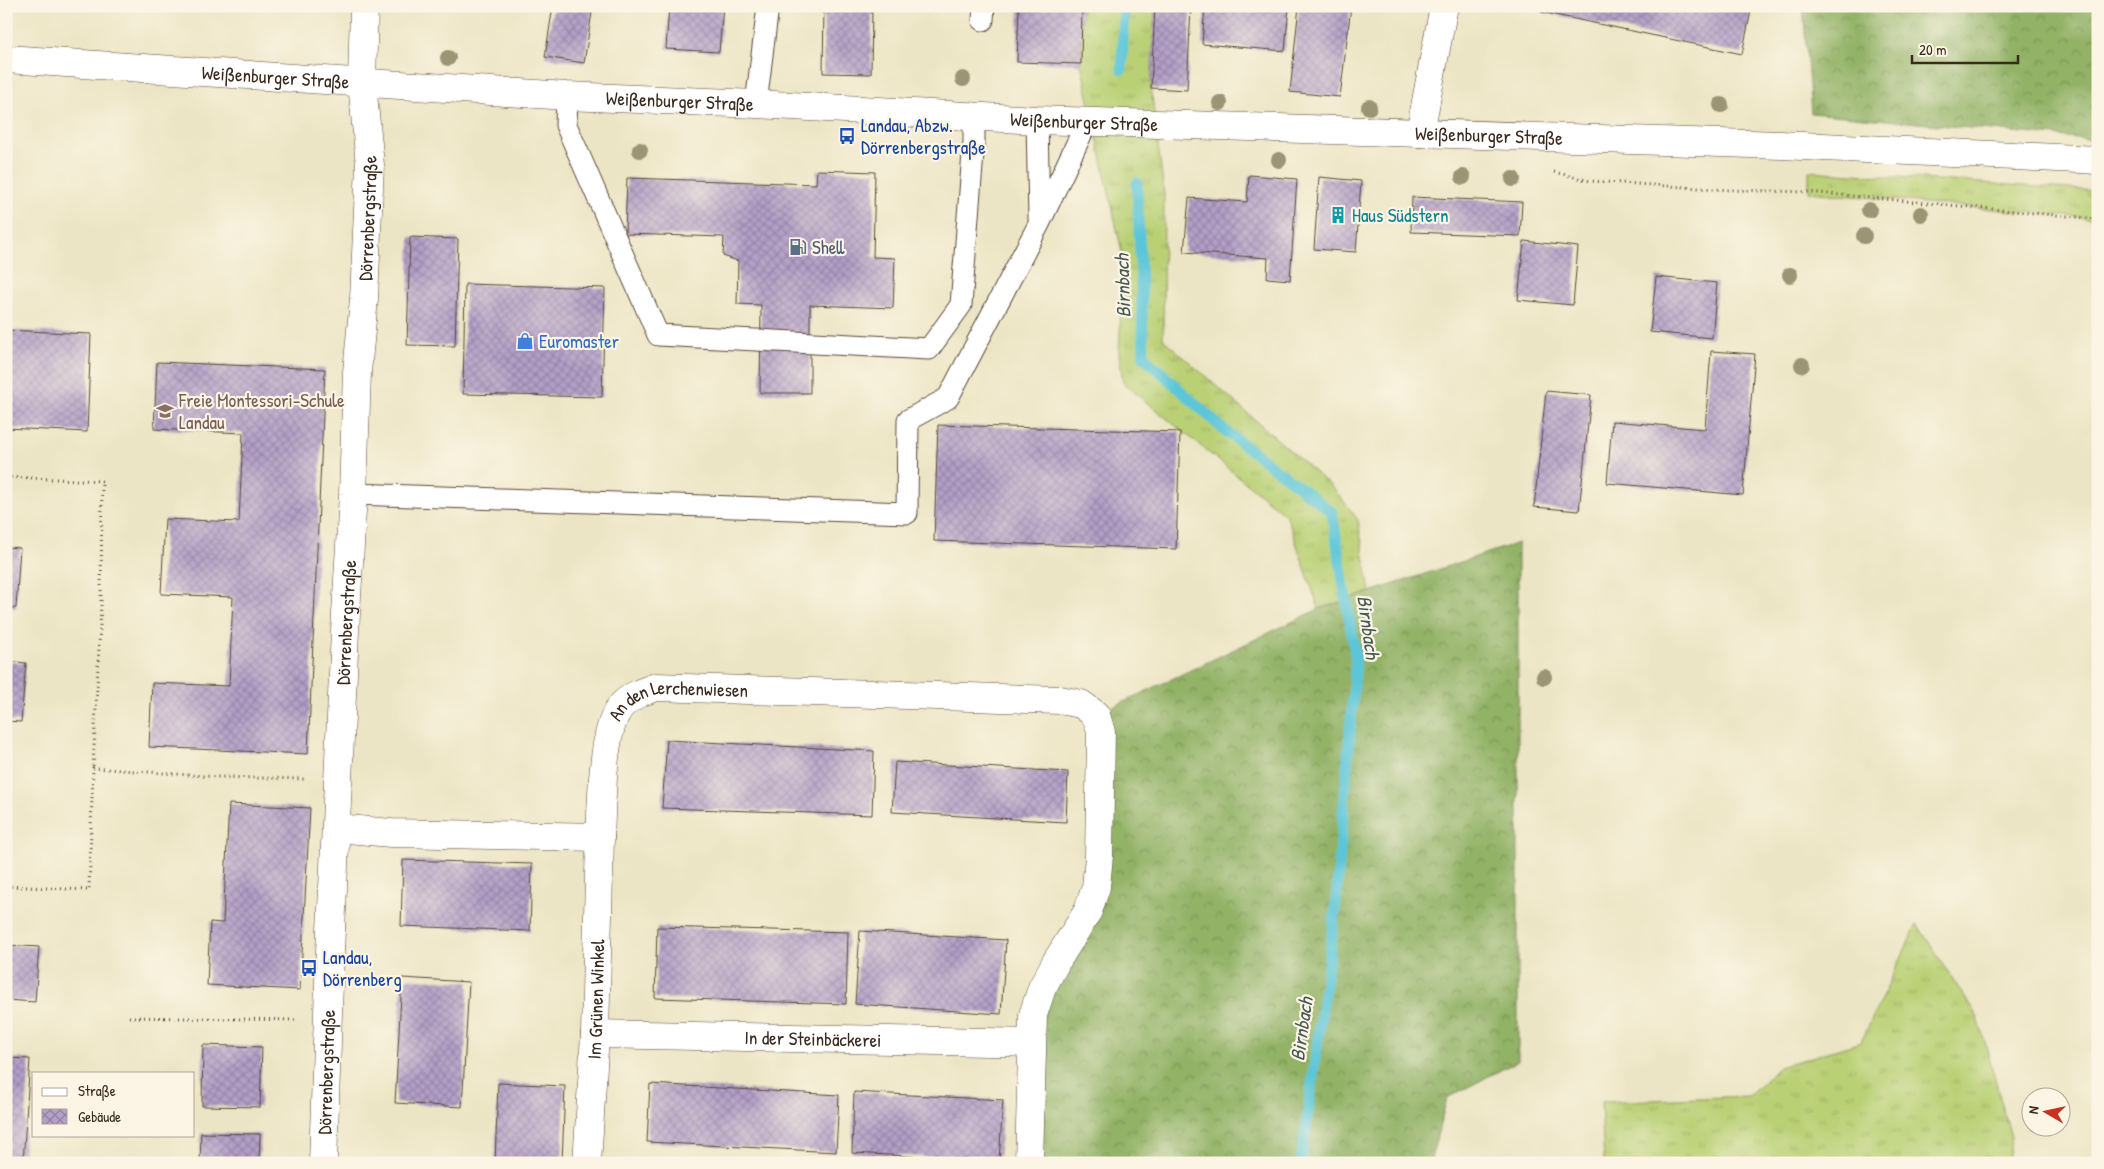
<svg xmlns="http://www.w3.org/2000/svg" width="2104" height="1169" font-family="'Patrick Hand',sans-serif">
  <defs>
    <pattern id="grass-tufts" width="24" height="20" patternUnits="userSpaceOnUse" patternTransform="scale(1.25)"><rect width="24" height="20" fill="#b9d074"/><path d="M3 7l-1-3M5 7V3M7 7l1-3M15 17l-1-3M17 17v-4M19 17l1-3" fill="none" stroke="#a0b364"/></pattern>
    <pattern id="forest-crowns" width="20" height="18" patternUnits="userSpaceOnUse" patternTransform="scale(1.25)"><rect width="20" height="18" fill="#92b266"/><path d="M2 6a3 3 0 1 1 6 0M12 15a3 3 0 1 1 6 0" fill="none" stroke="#789153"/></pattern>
    <pattern id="building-cross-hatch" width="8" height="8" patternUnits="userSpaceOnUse" patternTransform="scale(1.25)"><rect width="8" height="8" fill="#b39fc8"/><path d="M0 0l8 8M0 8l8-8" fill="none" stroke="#9382a2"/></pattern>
  </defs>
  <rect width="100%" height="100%" fill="#fcf5e5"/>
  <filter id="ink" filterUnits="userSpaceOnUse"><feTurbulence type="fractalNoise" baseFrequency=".02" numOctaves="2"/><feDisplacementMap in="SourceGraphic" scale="10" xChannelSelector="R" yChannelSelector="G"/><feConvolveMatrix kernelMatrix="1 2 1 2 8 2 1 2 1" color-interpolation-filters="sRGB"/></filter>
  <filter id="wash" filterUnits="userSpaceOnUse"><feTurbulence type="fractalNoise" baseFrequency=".0096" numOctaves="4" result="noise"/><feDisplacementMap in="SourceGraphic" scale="20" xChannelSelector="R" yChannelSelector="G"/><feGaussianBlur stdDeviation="1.12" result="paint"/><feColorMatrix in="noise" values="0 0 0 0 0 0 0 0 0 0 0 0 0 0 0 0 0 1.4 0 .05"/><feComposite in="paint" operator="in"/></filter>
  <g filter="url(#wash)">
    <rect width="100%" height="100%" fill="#ece5c5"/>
    <path fill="url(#grass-tufts)" stroke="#7a7d49" d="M1082,6H1155L1151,88L1164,193L1163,339L1334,489L1358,520L1370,592L1319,609L1287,516L1123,383L1119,354L1123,257L1081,64Z
      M1809,171L2098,191V219L1809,192Z
      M1917,924L1978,1018L2011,1137L2008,1163H1604L1601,1102L1749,1096L1779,1067L1861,1042Z"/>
    <path fill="url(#forest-crowns)" stroke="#666e42" d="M1803,6H2098V140L1811,113Z
      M1518,543V1061L1447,1098L1430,1163H1029L1031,1043L1088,911L1096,715L1319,609Z"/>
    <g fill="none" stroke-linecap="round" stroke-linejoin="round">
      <path stroke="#5cc6d8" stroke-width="11" d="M1122,69L1124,6
        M1137,183L1144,357L1223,429L1332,512L1356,660L1335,914L1301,1163"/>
    </g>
    <g id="blocks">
      <path fill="url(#building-cross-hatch)" d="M553,6H593L584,63L545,57Z
        M669,6H723L719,52L666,49Z
        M824,6L872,8L871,74L823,73Z
        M1019,6H1082L1081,64L1017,62Z
        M1155,6H1191L1187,90L1151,88Z
        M1205,6H1289L1285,51L1202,44Z
        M1299,6H1351L1340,97L1290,92Z
        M1542,6H1752L1742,54L1541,12Z
        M817,170L875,172L873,257L895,258L893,308L810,305V393H760L761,305L737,304L738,261L723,256L724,237L625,234L627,178L816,184Z
        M1249,175L1297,179L1290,280L1267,278L1268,258L1184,252L1189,198L1247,202Z
        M1319,177L1361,181L1356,252L1314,249Z
        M1412,197L1522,202L1520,236L1411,232Z
        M410,237L458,239L455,346L407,345Z
        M1524,241L1578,247L1573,305L1518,300Z
        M1656,277L1717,283L1712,338L1650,332Z
        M465,284L605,288L602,397L463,394Z
        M6,330L91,334L87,432L6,428Z
        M1711,351L1755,354L1743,495L1607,483L1612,421L1705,429Z
        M157,362L325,369L308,754L149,747L152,683L229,686L233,597L161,594L165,519L239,522L243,433L154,429Z
        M1546,391L1591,395L1579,511L1534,507Z
        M938,425L1180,432L1176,549L934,541Z
        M6,547L20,548L16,608H6Z
        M6,661L26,663L21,722L6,721Z
        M667,740L874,751L872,815L662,808Z
        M895,762L1068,772L1066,822L892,812Z
        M229,804L310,808L300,990L207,985L210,922L223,923Z
        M403,860L532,864L530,931L401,926Z
        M657,927L848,932L846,1004L655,998Z
        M860,931L1006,940L1001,1014L855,1004Z
        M6,945L39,947L35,1002L6,1000Z
        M402,978L469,982L462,1107L395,1103Z
        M203,1045L262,1047L260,1107L202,1106Z
        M6,1058L30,1059L23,1163H6Z
        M498,1083L565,1086L562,1163H495Z
        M650,1084L839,1095L836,1152L647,1142Z
        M854,1092L1003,1100L999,1161L852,1153Z
        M201,1133L260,1134L259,1163H200Z"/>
    </g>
  </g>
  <g filter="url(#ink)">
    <use href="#blocks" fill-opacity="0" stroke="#564637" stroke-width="1"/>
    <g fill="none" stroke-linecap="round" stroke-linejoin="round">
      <g stroke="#564637" stroke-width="23">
        <path id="lane" d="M983,20L984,6
          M567,96L566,125L658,335L929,349L961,305L974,141V116
          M756,104L768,6
          M1037,120L1039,219
          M353,494L907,513L908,420L948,398L1039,224L1087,122"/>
      </g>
      <g stroke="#564637" stroke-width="29">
        <g id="street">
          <path d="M1420,133L1444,6"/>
          <path id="s1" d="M337,828L391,833L600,837C602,806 601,727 622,705C632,695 644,691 656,687L1060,700L1081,704L1096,715L1101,732L1099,856L1096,887L1088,911L1056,962L1042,988L1033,1015L1029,1163"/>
          <path id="s2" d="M595,1034L1031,1043"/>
          <path id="s3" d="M323,1163L330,952L345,631L353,494L357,372L364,299L370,165L362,83L364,6"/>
          <path id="s4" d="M587,1163L595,1034L600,837"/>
        </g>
      </g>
      <g stroke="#564637" stroke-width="29">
        <g id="secondary">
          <path id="s5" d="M6,59L567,96L756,104L1037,120L1781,145L2098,160"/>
        </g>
      </g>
      <path stroke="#564637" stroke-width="3" stroke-dasharray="1 4" stroke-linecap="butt" d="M1554,172L1590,181L1730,190L1809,192L2098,219
        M6,477L102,481L101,605L93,768
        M6,886L89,890L93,768L218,777L305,779
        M129,1017L296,1020"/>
      <use href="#lane" stroke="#fff" stroke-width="21"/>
      <use href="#street" stroke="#fff" stroke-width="28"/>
      <use href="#secondary" stroke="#fff" stroke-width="28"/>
    </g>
    <g fill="#9c9575">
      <circle cx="448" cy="58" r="8"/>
      <circle cx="963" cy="79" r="8"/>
      <circle cx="1220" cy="103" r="8"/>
      <circle cx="1721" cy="105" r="8"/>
      <circle cx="1369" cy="107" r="8"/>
      <circle cx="640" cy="150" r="8"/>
      <circle cx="1279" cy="160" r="8"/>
      <circle cx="1463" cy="177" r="8"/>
      <circle cx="1513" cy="179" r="8"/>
      <circle cx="1869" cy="210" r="8"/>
      <circle cx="1921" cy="214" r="8"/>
      <circle cx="1864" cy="236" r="8"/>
      <circle cx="1790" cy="275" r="8"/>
      <circle cx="1802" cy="365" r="8"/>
      <circle cx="1544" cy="677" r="8"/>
    </g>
  </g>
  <defs>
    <g id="bus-bare" transform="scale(1.35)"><path d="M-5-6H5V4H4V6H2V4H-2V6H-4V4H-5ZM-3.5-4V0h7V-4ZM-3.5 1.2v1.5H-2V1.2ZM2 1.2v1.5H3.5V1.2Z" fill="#1a4fb4" stroke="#fcf5e5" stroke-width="2.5" paint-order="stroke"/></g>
    <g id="building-bare" transform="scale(1.35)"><path d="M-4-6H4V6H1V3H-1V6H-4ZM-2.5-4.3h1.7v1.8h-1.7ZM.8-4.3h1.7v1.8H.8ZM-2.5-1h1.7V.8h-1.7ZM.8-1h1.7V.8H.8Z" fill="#0f9aa8" stroke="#fcf5e5" stroke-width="2.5" paint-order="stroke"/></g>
    <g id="fuel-bare" transform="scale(1.35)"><path d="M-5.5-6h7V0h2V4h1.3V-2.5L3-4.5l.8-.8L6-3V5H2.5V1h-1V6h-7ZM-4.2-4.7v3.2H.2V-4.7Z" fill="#5c6f8a" stroke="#fcf5e5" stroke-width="2.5" paint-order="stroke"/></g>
    <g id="shop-bare" transform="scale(1.35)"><path d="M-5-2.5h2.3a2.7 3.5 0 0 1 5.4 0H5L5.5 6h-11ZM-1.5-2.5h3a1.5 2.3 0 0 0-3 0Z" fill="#3f7fe0" stroke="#fcf5e5" stroke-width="2.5" paint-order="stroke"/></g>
    <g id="school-bare" transform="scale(1.35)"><path d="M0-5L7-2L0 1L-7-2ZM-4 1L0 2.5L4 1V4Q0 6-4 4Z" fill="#8d6e63" stroke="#fcf5e5" stroke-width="2.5" paint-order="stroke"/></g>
  </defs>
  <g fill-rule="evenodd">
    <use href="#bus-bare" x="847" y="136"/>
    <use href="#building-bare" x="1338" y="215"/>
    <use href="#fuel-bare" x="798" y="247"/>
    <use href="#shop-bare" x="525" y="341"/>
    <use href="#school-bare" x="165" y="411"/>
    <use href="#bus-bare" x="309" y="968"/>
  </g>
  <g text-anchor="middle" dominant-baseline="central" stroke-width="4.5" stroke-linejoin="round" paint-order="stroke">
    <g font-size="19" fill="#3b2a1e" stroke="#fcf5e5">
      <text stroke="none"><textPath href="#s5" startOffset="270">Weißenburger Straße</textPath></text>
      <text stroke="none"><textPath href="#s5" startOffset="675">Weißenburger Straße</textPath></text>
      <text stroke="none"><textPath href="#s5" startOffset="1080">Weißenburger Straße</textPath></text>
      <text stroke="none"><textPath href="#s5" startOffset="1485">Weißenburger Straße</textPath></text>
      <text stroke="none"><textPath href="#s3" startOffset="946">Dörrenbergstraße</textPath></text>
      <text stroke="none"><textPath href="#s3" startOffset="541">Dörrenbergstraße</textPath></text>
      <text stroke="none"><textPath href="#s1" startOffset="456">An den Lerchenwiesen</textPath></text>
      <text stroke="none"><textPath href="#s4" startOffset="164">Im Grünen Winkel</textPath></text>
      <text stroke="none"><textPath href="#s2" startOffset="218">In der Steinbäckerei</textPath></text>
      <text stroke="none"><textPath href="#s3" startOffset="91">Dörrenbergstraße</textPath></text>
    </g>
    <g font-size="19" fill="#164399" stroke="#fcf5e5" text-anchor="start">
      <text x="861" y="125">Landau, Abzw.<tspan x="861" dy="22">Dörrenbergstraße</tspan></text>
      <text x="323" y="957">Landau,<tspan x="323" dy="22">Dörrenberg</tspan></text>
    </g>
    <g font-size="19" fill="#0d838f" stroke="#fcf5e5" text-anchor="start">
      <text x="1352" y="215">Haus Südstern</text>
    </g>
    <g font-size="19" fill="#4e5e75" stroke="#fcf5e5" text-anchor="start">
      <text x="812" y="247">Shell</text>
    </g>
    <g font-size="19" fill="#366cbe" stroke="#fcf5e5" text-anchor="start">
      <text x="539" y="341">Euromaster</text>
    </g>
    <g font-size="19" fill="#785e54" stroke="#fcf5e5" text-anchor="start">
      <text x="179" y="400">Freie Montessori-Schule<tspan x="179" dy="22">Landau</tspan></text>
    </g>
    <g font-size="20" font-style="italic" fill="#455956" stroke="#fcf5e5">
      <text transform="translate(1122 286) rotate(-92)">Birnbach</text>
      <text transform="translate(1369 627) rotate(82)">Birnbach</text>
      <text transform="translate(1301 1029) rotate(-82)">Birnbach</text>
    </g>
  </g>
  <rect width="2104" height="1169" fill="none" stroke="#fcf5e5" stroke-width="25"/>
  <rect x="32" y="1072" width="162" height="65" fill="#fcf5e5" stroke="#afa495"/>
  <rect x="42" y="1088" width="25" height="8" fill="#ffffff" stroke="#afa495"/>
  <text x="78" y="1096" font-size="15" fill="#3b2a1e">Straße</text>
  <rect x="42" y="1109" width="25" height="15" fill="url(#building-cross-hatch)" stroke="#afa495"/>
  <text x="78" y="1122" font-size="15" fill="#3b2a1e">Gebäude</text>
  <g transform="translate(2046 1112) rotate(279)"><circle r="24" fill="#fcf5e5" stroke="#afa495"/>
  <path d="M0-4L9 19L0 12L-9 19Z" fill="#c8321e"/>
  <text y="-8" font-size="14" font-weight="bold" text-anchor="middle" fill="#3b2a1e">N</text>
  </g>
  <path d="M1912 55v8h106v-8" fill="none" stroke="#3b2a1e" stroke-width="2.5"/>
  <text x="1919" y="55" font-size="15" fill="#3b2a1e" stroke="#fcf5e5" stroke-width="4" paint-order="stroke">20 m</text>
</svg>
